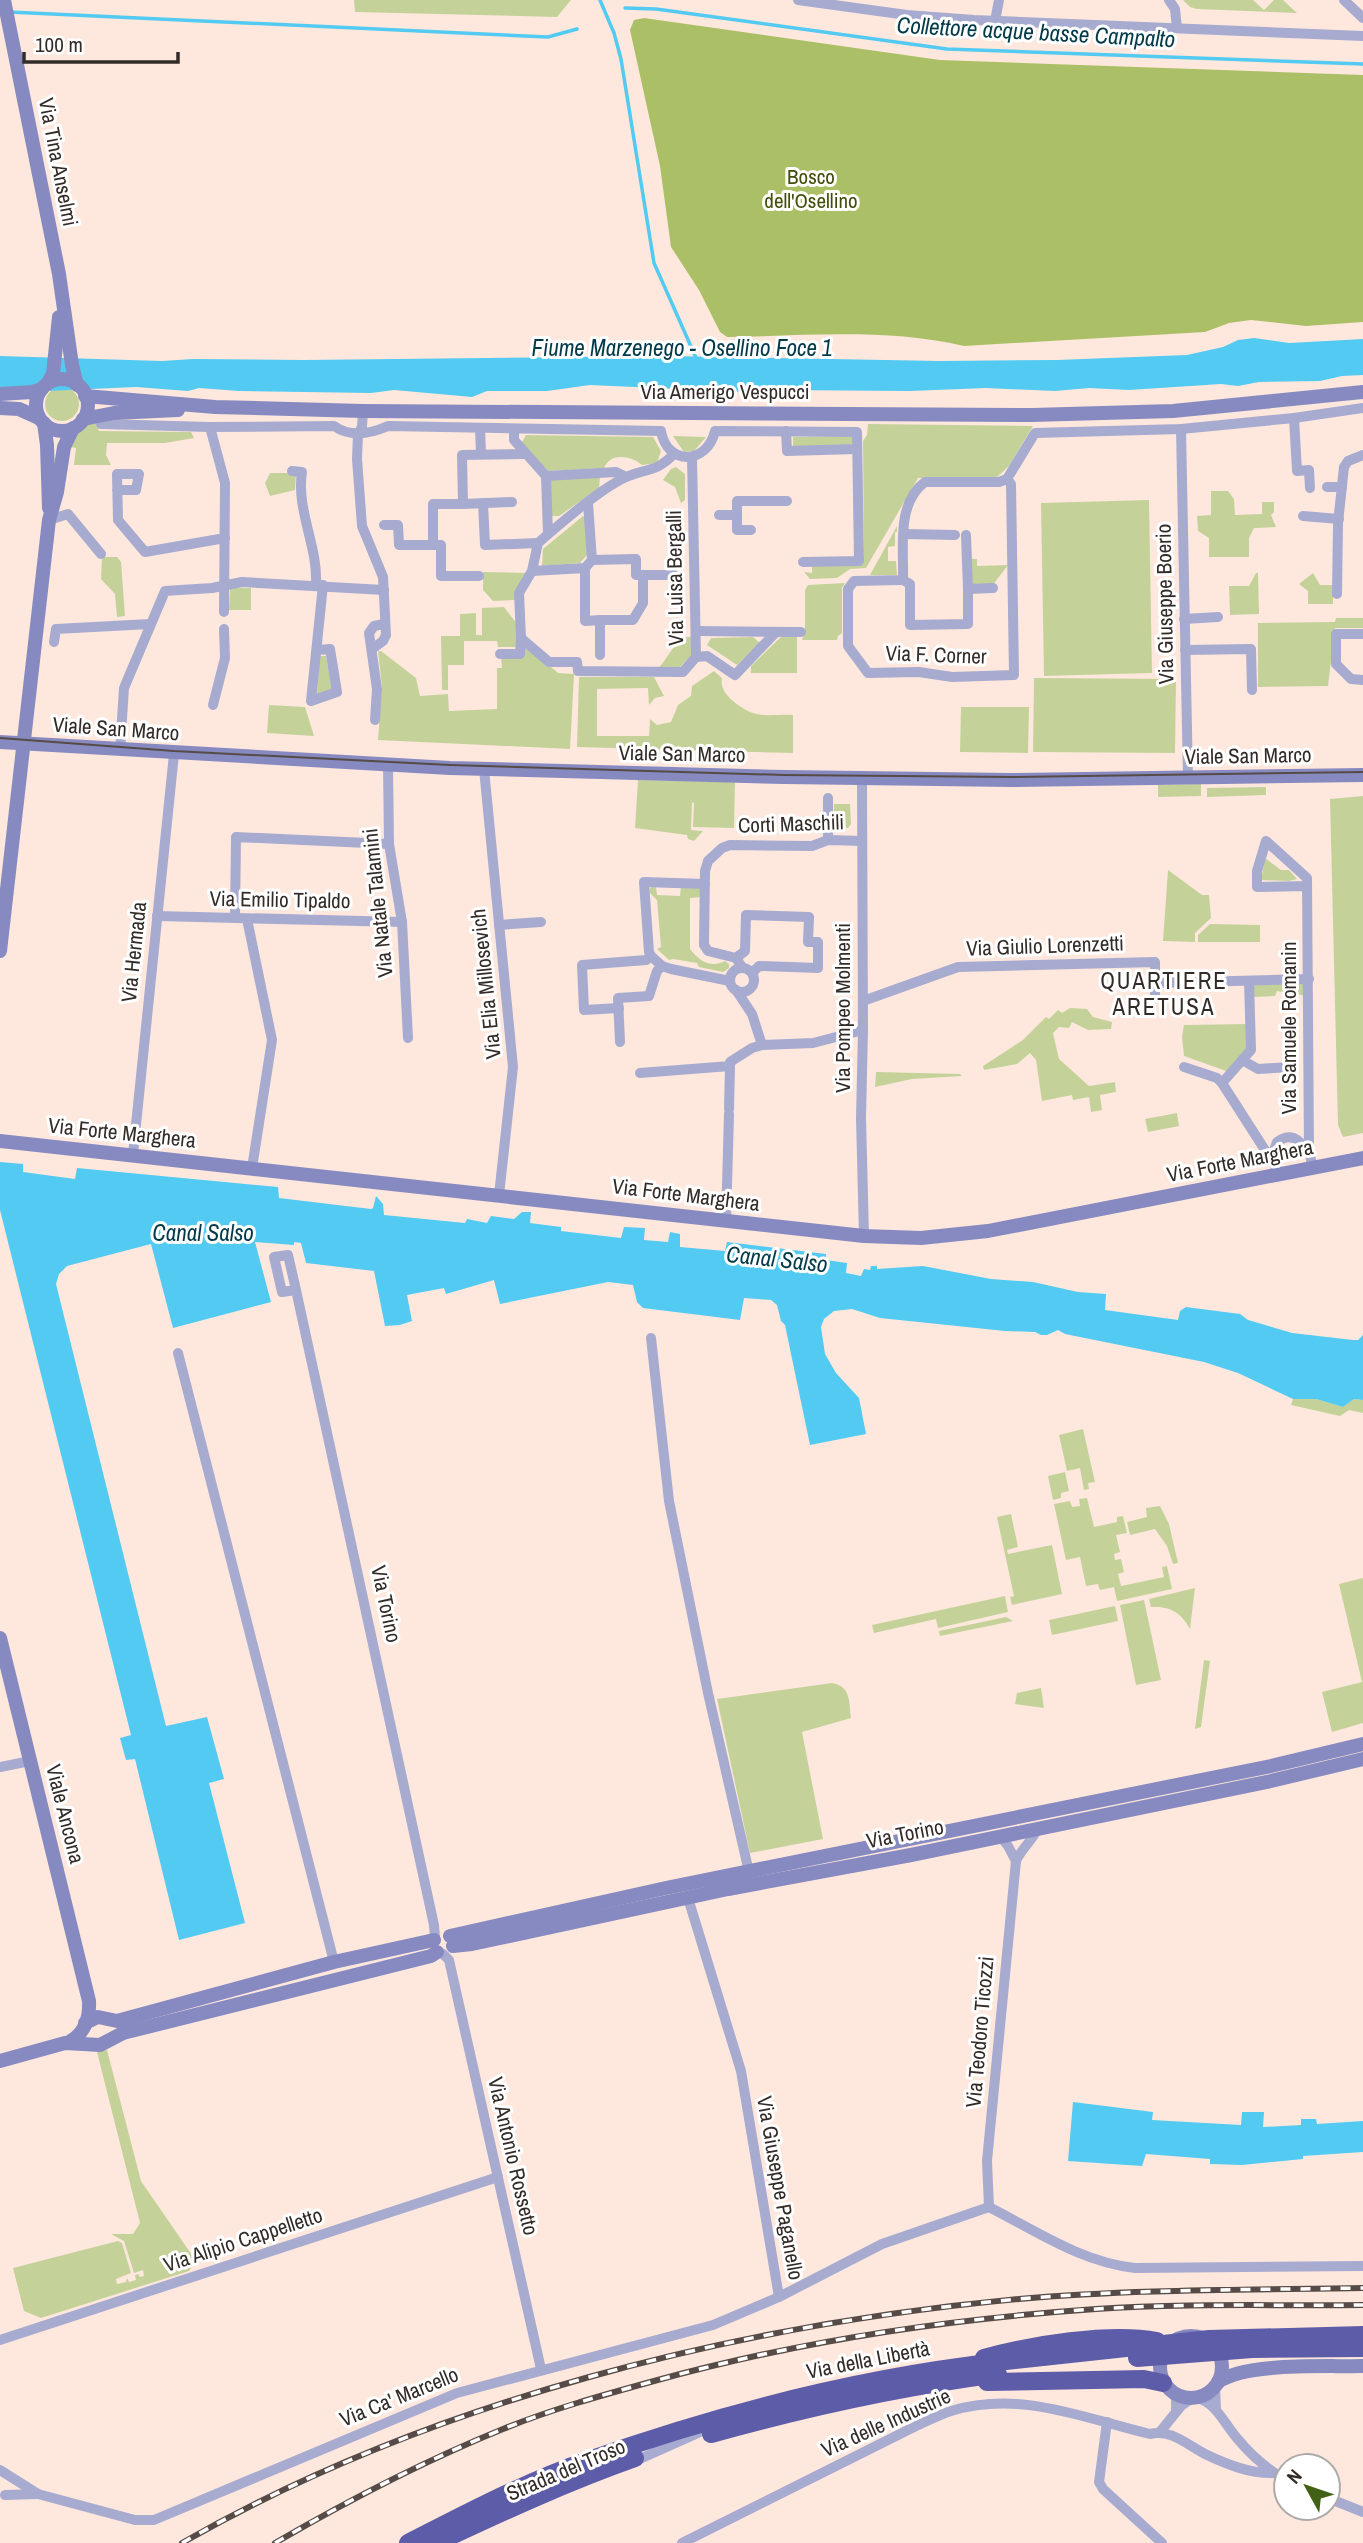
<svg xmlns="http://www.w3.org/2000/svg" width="1363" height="2543" viewBox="0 0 1363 2543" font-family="'Archivo Narrow',sans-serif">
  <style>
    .green { fill: #c4d29a }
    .forest { fill: #abc066 }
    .water { fill: #53caf1 }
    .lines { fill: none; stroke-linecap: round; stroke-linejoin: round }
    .stream { stroke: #53caf1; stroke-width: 3.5 }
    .street { stroke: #a8abd0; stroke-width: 10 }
    .secondary { stroke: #878ac0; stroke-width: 14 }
    .highway { stroke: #5d5ca8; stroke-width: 18 }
    .tram { stroke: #564b46; stroke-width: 2 }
    .rail-casing { stroke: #564b46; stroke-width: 6 }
    .rail { stroke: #fff; stroke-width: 3.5; stroke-dasharray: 10; stroke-linecap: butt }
    .highway-bridge { stroke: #5d5ca8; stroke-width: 18 }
    .labels { text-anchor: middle; stroke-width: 6; stroke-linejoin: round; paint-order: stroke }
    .street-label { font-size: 21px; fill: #332b27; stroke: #fff }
    .park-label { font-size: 21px; fill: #424e09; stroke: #fff }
    .water-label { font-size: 23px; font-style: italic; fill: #023a4a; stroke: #fff }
    .neighbourhood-label { font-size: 23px; letter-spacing: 2px; fill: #332b27; stroke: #fff }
  </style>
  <rect width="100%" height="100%" fill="#fee8dd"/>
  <!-- green -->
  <g class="green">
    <path d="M354,0H571L557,17L355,12Z"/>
    <path d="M1183,0H1253L1264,10L1274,0H1283L1297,13L1197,9L1190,7Z"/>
    <circle cx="62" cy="404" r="17"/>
    <path d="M91,421L100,424L98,428L99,431L191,432L194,438L165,443H107L106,455L111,465H74L76,448L71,447L77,432Z"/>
    <path d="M868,424L1033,426L1009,466L997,477L918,478L866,568L850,569L837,578L810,579L804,572L812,573V565L862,560L864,556L863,441L867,435Z"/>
    <path d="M526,435L653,437L661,451L657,463L642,465C631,456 611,452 604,468L548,471L521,444Z"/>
    <path d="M673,436L706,437L694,451L684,452Z"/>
    <path d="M853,436V443L848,446L793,447V437Z"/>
    <path d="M676,467L685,474V500L681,503L675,487L663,480L671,469Z"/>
    <path d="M270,473H296L295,490L270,496L265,483Z"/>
    <path d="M600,477L599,488L559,516H550L551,480Z"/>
    <path d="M1211,491H1228L1234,499L1235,515L1262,514V502H1274V512L1271,515L1276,527L1254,528L1249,538V557H1209V538L1198,531L1197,516L1211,515Z"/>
    <path d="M1149,500L1152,673L1044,676L1041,503Z"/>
    <path d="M583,516L586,519L587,555L580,563L542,566L543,549Z"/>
    <path d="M897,526V532H895V546L888,547V561H896L897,575H870Z"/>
    <path d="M102,557H117L121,562L125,616L117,617L115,594L101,579Z"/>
    <path d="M969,559H977V566L1008,565L992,586H969Z"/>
    <path d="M483,572L527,573L516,600L493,601L483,590Z"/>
    <path d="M1256,573H1258L1259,614L1230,615L1229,586H1249Z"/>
    <path d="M1313,573L1320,585H1333V604H1308V591L1299,584Z"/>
    <path d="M845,583L842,588V633L838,636L837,640H802L805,630V590L808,585Z"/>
    <path d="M230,588H251V610H229Z"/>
    <path d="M504,607L518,625V647H498L497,641H464V665H448V690H442L441,636H460V614L476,613V635H482V608Z"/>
    <path d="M1336,618H1363V628H1335L1328,686L1258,687V623L1335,622Z"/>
    <path d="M783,635H797V673H751V666Z"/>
    <path d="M681,637H691L692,655L680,667L659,668Z"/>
    <path d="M753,637L760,643L737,665L707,645L711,638Z"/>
    <path d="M523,643L558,673L574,674L570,749L378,740L382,686L378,651H381L416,678L420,696L448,694L449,711L497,709V668H502L501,657L523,655Z"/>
    <path d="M320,656H326L332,689L317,694Z"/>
    <path d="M714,671L722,678C718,693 740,708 753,713C764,717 782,714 793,715V753L577,747L579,677H654L664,696L655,698L649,705L648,688L597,689V736H649L650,719L657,725L671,722L678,705L691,696L692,686Z"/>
    <path d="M1034,678L1176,679L1175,753L1033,752Z"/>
    <path d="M269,705L305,707L314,736L267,733Z"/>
    <path d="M961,707H1029L1028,753L960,752Z"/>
    <path d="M638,780L735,782L734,828L693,827L694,803L692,802L691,830L703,831L694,841L688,839L687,835L635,828Z"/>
    <path d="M1201,784V796L1158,797V785Z"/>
    <path d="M1266,787V795L1207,797V788Z"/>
    <path d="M1363,796V1133L1343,1137L1338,1125L1330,799Z"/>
    <path d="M834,804H850L851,824L848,828L834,829Z"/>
    <path d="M1265,858L1281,870H1289L1297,879L1289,881L1261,880Z"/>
    <path d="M1168,870L1202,895H1209L1211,918L1195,933V942L1163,941Z"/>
    <path d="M654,886L656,887L657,895L680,896L681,887L702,888V897L690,898V949C700,962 711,968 725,961L729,964V968L723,972L699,967L697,963L673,959L669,960L657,949L661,947L657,900L649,892L650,888Z"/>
    <path d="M1210,924L1260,925V942H1198V935Z"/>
    <path d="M1252,983H1307V996L1277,991L1275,996L1253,997Z"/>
    <path d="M1070,1008L1087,1009L1093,1017L1112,1022L1111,1029L1088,1030L1072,1022L1069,1028L1059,1027L1053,1033L1059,1059L1089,1086L1115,1082L1116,1092L1100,1095L1102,1110L1091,1112L1089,1097L1073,1100L1072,1095L1042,1101L1036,1060L1030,1053L1017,1064L984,1070L983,1066L1023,1040L1046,1017L1049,1019L1058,1010L1062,1013Z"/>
    <path d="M1248,1024L1249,1048L1229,1072L1184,1056L1182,1037L1184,1025Z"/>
    <path d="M876,1072L960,1074L962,1076L912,1079L875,1087Z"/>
    <path d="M1177,1113L1179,1126L1148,1132L1145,1119Z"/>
    <path d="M1293,1399H1316L1343,1407L1354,1399L1363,1400V1413L1349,1410L1340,1416L1291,1405Z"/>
    <path d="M1083,1429L1095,1482L1088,1483L1089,1489L1084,1490L1080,1468L1067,1471L1059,1435Z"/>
    <path d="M1065,1472L1069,1491L1061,1493V1498L1053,1500L1048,1476Z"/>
    <path d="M1087,1498L1094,1527L1117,1522V1517L1123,1516L1127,1533L1116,1535L1120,1552L1114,1554L1115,1560L1121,1559L1124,1572L1118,1574L1121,1586L1164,1577L1162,1567L1167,1566L1172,1589L1117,1601L1114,1587L1100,1590L1098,1584L1086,1586L1080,1557L1066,1560L1054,1504L1070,1501L1072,1507L1080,1506L1079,1499Z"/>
    <path d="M1160,1506L1169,1524L1178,1563L1173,1564L1167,1546L1155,1529L1130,1535L1127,1522L1147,1517L1146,1508Z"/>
    <path d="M1011,1514L1018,1547L1007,1550L1008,1554L1052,1545L1062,1594L1012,1605L1010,1597L1014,1596L997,1517Z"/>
    <path d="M1363,1578V1723L1332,1732L1322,1692L1362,1682L1339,1584Z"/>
    <path d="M1195,1588L1190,1629C1181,1612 1170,1606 1151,1607L1149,1599Z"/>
    <path d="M1005,1596L1008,1612L938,1628L936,1619L874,1633L872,1625Z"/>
    <path d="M1144,1600L1161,1680L1136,1685L1120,1605Z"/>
    <path d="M1115,1606L1118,1621L1052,1635L1049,1620Z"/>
    <path d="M1006,1617L1013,1621L940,1636L939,1631Z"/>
    <path d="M1204,1660L1210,1661L1201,1727L1195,1729Z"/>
    <path d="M832,1683C851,1686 849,1702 851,1718L802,1732L823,1839L750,1853L717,1699Z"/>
    <path d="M1041,1688L1044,1708L1015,1704L1017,1693Z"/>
    <path d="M107,2050L141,2181L196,2261L189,2271L41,2318L24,2311L13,2268L118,2241L122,2243L131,2273L116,2279L117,2284L126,2282L127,2278L129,2282L136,2280L135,2275L138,2274L140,2277L144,2276L143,2270L134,2273L124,2241L111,2234H133L140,2223L97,2052Z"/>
  </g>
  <!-- forest -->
  <path class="forest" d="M644,18L940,60L1363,75V322L1306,326L1251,320L1229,323L1205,332L964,346C887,328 805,336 727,337L720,332L699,290L671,247L660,166L630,30L634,20Z"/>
  <!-- water -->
  <g class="water">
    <path d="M1254,338L1289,343L1363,339V375L1342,376L1320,381L1259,382L1238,386L1221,384L1129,390L1089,388L1055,391L986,388L910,391L778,390L770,393L590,385L547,391H487L472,397L394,390L371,393L239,391L199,388L188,391L136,387L47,391L0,388V356L162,361L193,359L303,360L669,356L940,361L1057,360L1187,355L1223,347L1238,340Z"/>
    <path d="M0,1162L23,1164V1172L75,1179L77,1168L278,1187L279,1198L371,1209L373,1208L376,1196L383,1204L384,1215L465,1223L467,1219L487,1223L491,1216L514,1219L522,1212H531L530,1223L561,1227V1231L621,1238L624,1227L645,1228L644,1240L668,1242L670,1232L680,1234V1247L725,1251L727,1242L826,1254V1260L847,1263L846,1273L861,1276L864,1269L870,1270L871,1266H877V1269L923,1266L991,1279L1033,1282L1078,1292L1106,1294L1105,1310L1178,1320L1180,1311L1186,1307L1240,1314L1248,1320L1292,1333L1353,1340H1358L1363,1335V1400L1354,1399L1343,1407L1316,1399H1293L1238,1373L1204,1362L1065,1334L1058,1330L1047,1335H1041L1035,1332L1005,1331L880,1318L852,1309L834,1311L824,1319L821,1327L825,1354L836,1373L859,1398L866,1434L810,1445L785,1325L781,1321L777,1305L771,1300L744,1298L740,1320L643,1308L637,1302L633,1285L608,1282L500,1304L494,1280L446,1294L444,1288L407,1295L412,1321L400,1325L385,1326L374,1271L306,1263L301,1243L294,1242V1245L255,1242L271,1302L173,1328L151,1244L67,1266L59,1274L56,1284L166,1726L207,1717L224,1779L209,1783L245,1923L179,1940L135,1759L126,1760L120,1738L131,1735L0,1210Z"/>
    <path d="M1073,2102L1153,2112L1152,2120L1241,2125L1242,2112H1264L1263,2127L1301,2125V2119H1316L1317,2124L1363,2121V2152L1303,2156V2159L1242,2165L1210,2164V2159L1146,2154L1142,2166L1068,2161Z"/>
  </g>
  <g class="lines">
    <!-- stream -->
    <g class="stream">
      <path d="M600,0L614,33L621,59L654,263L697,360"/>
      <path d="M625,8L656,9L947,49L1363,64"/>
      <path d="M9,12L548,37L577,29"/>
    </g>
    <!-- street -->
    <g class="street">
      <path d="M798,0L907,15L974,20L1363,36"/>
      <path d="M1169,0L1175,9L1177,28"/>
      <path d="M1344,0L1363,18"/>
      <path d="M995,21L999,0"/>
      <path d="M363,411L362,427L358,434L357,459L362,526L383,577L386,635L383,641L372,649"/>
      <path d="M1294,418L1297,471L1309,470L1310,488"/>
      <path d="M101,424L210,427L334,426C351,438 370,434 388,426L661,431C667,466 707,465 715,431L857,432L859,561L803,562"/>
      <path d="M210,427L225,483L224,612"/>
      <path d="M480,428L481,454"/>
      <path d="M514,429V440L546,476L616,472L626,477"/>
      <path d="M1181,429L1188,779"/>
      <path d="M786,431L787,451L857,449"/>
      <path d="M674,454C654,474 648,467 626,477C600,489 560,524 538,543L532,571L519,593L521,638L549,662H577L578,671L683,672L696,657L692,457"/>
      <path d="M292,471L302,472C296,510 318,546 316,584"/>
      <path d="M546,476L548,534"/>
      <path d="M1007,479L1011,484L1014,675L952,677L919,672L868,673L848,646V589L854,581L903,580C904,549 896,503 925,482H999L1007,479L1035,433L1181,429L1294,418L1363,408"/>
      <path d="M1327,487H1342"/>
      <path d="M117,490H136L139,474H117L118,520L145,552L225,538"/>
      <path d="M512,502L463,504L462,455L524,454"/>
      <path d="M483,503L485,545L538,543"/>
      <path d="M719,515H737"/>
      <path d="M1303,516L1339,519"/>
      <path d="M49,520L68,514L101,554"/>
      <path d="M384,525H398L399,545H433V504H463"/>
      <path d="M751,530H737V501H787"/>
      <path d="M904,534L955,535"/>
      <path d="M966,535L968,589L993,588"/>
      <path d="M433,545H441V576H479"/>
      <path d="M592,560L636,559V575H674"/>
      <path d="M585,568V621L600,620V655"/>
      <path d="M532,571L585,568L592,560L588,503"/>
      <path d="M903,580L910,584V625L968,624V589"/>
      <path d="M1337,594L1338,523L1344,467L1348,461L1363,455"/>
      <path d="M1184,619L1218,617"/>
      <path d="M600,620H633L643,603V575"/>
      <path d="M696,631L801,632"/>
      <path d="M1363,634H1336V664L1351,679L1363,680"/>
      <path d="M54,642L56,629L150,624"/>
      <path d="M317,650L330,649L337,692L311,701L323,585"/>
      <path d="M1185,650L1251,649L1252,690"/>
      <path d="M500,654H520L521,638"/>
      <path d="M696,657L707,656L735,675L776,632"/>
      <path d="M213,705L225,658L224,629"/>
      <path d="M375,720L377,689L369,633L374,626L384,624"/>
      <path d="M120,750L124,688L165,591L212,588L242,582L384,590"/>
      <path d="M388,765L389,844L402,922L408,1038"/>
      <path d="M484,769L513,1067L499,1195"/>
      <path d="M862,779L863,1030L861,1118L864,1236"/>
      <path d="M828,840V798"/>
      <path d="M705,884L644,882L649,952L651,956L662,966L671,969L730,981"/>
      <path d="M1307,886L1257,887V871L1266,841L1307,878L1309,1151L1313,1169"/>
      <path d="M157,916L402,922"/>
      <path d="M235,918L236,837L389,844"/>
      <path d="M247,919L272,1040L252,1168"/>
      <path d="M499,925L541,922"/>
      <path d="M736,958L745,951L746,915L809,917L808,942H818V968L759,966L752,973"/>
      <path d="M742,967L736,958L708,951L704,945L705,871L708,861L722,848L730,845L812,846L828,840L862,841"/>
      <circle cx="742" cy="980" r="12"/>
      <path d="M1157,983L1309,979"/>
      <path d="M736,990L752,1014L762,1045"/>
      <path d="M863,1001L958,967L1155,962V998"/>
      <path d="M619,1008L584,1010L582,965L646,960L651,956"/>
      <path d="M620,1042L618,998L649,996L657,971L662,966"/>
      <path d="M1242,1060L1258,1069L1290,1067"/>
      <path d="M1184,1067L1217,1078L1222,1083L1281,1175"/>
      <path d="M640,1073L730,1066V1062L752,1048L762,1045L813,1043L863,1030"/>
      <path d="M1222,1083L1251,1050L1249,981"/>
      <path d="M729,1109L730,1066"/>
      <path d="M133,1154L174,754"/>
      <path d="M1271,1159L1277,1142C1292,1131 1299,1141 1309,1151"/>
      <path d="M726,1221L729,1114"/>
      <path d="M296,1290L282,1292L274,1257L288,1255L296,1290L434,1925L435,1938"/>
      <path d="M651,1338L669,1501L708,1693L749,1872"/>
      <path d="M178,1353L334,1962"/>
      <path d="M0,1767L30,1761"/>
      <path d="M1000,1836L1008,1846L1016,1861"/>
      <path d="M688,1898L741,2071L779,2297"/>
      <path d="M443,1954L449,1960L541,2369"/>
      <path d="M989,2207L987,2161L1016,1861C1022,1848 1032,1841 1038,1828"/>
      <path d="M0,2340L498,2177"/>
      <path d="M1215,2387L1216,2410"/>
      <path d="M1173,2393L1176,2399V2411"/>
      <path d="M1197,2398C1216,2403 1224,2423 1236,2437C1250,2454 1266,2469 1286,2480"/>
      <path d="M1107,2422L1099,2482L1103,2489L1162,2543"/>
      <path d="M1160,2432L1181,2406L1192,2398"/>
      <path d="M633,2462L698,2433"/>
      <path d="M0,2470L38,2494L135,2520H154L457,2393L713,2325L779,2297L882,2244L989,2207C1036,2231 1081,2262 1135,2268L1363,2266"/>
      <path d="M5,2495L38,2494"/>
      <path d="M1328,2498L1363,2512"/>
      <path d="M682,2543L916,2426C927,2421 939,2415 951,2411C1020,2390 1083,2418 1150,2434C1172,2429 1187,2445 1205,2454C1226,2464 1250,2474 1274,2473"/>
    </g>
    <!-- secondary -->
    <g class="secondary">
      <path d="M4,0L59,274L72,365L77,385"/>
      <circle cx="62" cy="405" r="26"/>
      <path d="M48,383L53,374L59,317"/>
      <path d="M0,394L32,392L42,389"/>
      <path d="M85,396L215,407L363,411L1032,415L1173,411L1363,392"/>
      <path d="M0,408L19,409L39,418"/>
      <path d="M83,419L114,413L178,410"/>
      <path d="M44,423L47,445L49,508"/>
      <path d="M0,742L450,768L784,777L1011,780L1363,775"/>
      <path d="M0,951L49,520L57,492L64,447L73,428"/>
      <path d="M0,1141L864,1236L921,1238L988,1231L1363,1158"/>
      <path d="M0,1638L89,2001C90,2019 84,2035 67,2043"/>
      <path d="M450,1936L666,1888L1271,1766L1363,1744"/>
      <path d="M453,1946L472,1944L728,1889L911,1855L1271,1781L1363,1759"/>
      <path d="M85,2023L98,2017L117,2021L334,1962L434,1940"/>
      <path d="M0,2061L65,2043L100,2045L123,2033L431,1956L437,1952"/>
      <circle cx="1191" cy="2367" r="31"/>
      <path d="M1218,2382C1247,2362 1326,2367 1363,2366"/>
    </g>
    <!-- highway -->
    <g class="highway">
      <path d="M984,2358C1031,2345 1109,2332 1157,2341"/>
      <path d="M987,2382L1144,2379L1163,2383"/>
      <path d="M711,2434C808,2407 898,2387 998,2374"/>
      <path d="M408,2543C465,2514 525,2482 586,2461C719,2414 856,2378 997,2362"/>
      <path d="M436,2543C502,2512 567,2482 635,2458"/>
    </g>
    <!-- tram -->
    <path class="tram" d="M0,738L174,751L450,765L784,775L1012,777L1363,772"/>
    <!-- rail casing -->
    <g class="rail-casing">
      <g id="rail">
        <path d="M182,2543C430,2401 736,2325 1019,2299C1133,2289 1248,2290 1363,2288"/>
        <path d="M275,2543C349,2500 424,2461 503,2429C552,2409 603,2395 654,2381C799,2341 947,2319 1096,2309C1185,2303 1274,2306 1363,2305"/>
      </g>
    </g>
    <!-- rail -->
    <use href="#rail" class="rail"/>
    <!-- highway-bridge -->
    <g class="highway-bridge">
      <path d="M1137,2358L1252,2349L1363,2348"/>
      <path d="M997,2362L1209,2339L1363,2335"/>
    </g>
  </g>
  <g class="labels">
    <!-- street labels -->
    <g class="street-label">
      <text transform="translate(58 162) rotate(79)" y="7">Via Tina Anselmi</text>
      <text x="725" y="399">Via Amerigo Vespucci</text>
      <text transform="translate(675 578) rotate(-91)" y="7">Via Luisa Bergalli</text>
      <text transform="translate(1165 604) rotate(-91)" y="7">Via Giuseppe Boerio</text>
      <text transform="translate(936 655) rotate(2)" y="7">Via F. Corner</text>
      <text transform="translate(116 729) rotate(4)" y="7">Viale San Marco</text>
      <text transform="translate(682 754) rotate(1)" y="7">Viale San Marco</text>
      <text transform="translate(1248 756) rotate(-1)" y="7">Viale San Marco</text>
      <text transform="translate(791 824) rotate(-2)" y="7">Corti Maschili</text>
      <text transform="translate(280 900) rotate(1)" y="7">Via Emilio Tipaldo</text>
      <text transform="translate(378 903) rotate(-96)" y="7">Via Natale Talamini</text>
      <text transform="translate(1045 946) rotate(-2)" y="7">Via Giulio Lorenzetti</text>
      <text transform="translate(134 952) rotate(-84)" y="7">Via Hermada</text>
      <text transform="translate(486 984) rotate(-96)" y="7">Via Elia Millosevich</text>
      <text transform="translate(843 1008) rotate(-90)" y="7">Via Pompeo Molmenti</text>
      <text transform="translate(1289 1028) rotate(-90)" y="7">Via Samuele Romanin</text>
      <text transform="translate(122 1133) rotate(6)" y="7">Via Forte Marghera</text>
      <text transform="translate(1240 1161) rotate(-11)" y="7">Via Forte Marghera</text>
      <text transform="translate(686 1195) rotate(7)" y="7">Via Forte Marghera</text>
      <text transform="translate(386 1604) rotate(78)" y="7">Via Torino</text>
      <text transform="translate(65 1814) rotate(76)" y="7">Viale Ancona</text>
      <text transform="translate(905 1834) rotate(-11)" y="7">Via Torino</text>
      <text transform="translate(980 2032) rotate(-85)" y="7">Via Teodoro Ticozzi</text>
      <text transform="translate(513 2156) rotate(77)" y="7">Via Antonio Rossetto</text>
      <text transform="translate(780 2188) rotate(80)" y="7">Via Giuseppe Paganello</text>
      <text transform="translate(243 2240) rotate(-18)" y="7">Via Alipio Cappelletto</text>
      <text transform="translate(868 2360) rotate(-11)" y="7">Via della Libertà</text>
      <text transform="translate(399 2397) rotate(-22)" y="7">Via Ca' Marcello</text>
      <text transform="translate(886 2423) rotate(-24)" y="7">Via delle Industrie</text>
      <text transform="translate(566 2470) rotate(-23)" y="7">Strada del Troso</text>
    </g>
    <!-- park labels -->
    <g class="park-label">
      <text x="811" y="184">Bosco<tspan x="811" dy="24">dell'Osellino</tspan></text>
    </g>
    <!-- water labels -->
    <g class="water-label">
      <text transform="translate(1036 32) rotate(3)" y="8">Collettore acque basse Campalto</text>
      <text x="682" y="356">Fiume Marzenego - Osellino Foce 1</text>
      <text x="203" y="1241">Canal Salso</text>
      <text transform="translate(777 1259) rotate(6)" y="8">Canal Salso</text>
    </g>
    <!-- neighbourhood labels -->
    <g class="neighbourhood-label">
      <text x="1164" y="989">QUARTIERE<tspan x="1164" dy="26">ARETUSA</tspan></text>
    </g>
  </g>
  <!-- north arrow -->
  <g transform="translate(1307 2487) rotate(310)"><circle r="33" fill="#ffffff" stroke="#adaaa9" stroke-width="2"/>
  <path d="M0-5L12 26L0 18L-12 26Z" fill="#406116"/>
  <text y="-10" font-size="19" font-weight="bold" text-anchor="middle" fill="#332b27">N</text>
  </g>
  <!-- scale -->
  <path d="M24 52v10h154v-10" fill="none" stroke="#332b27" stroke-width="3.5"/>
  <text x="35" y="52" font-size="21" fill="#332b27" stroke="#ffffff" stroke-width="5" paint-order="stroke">100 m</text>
</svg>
